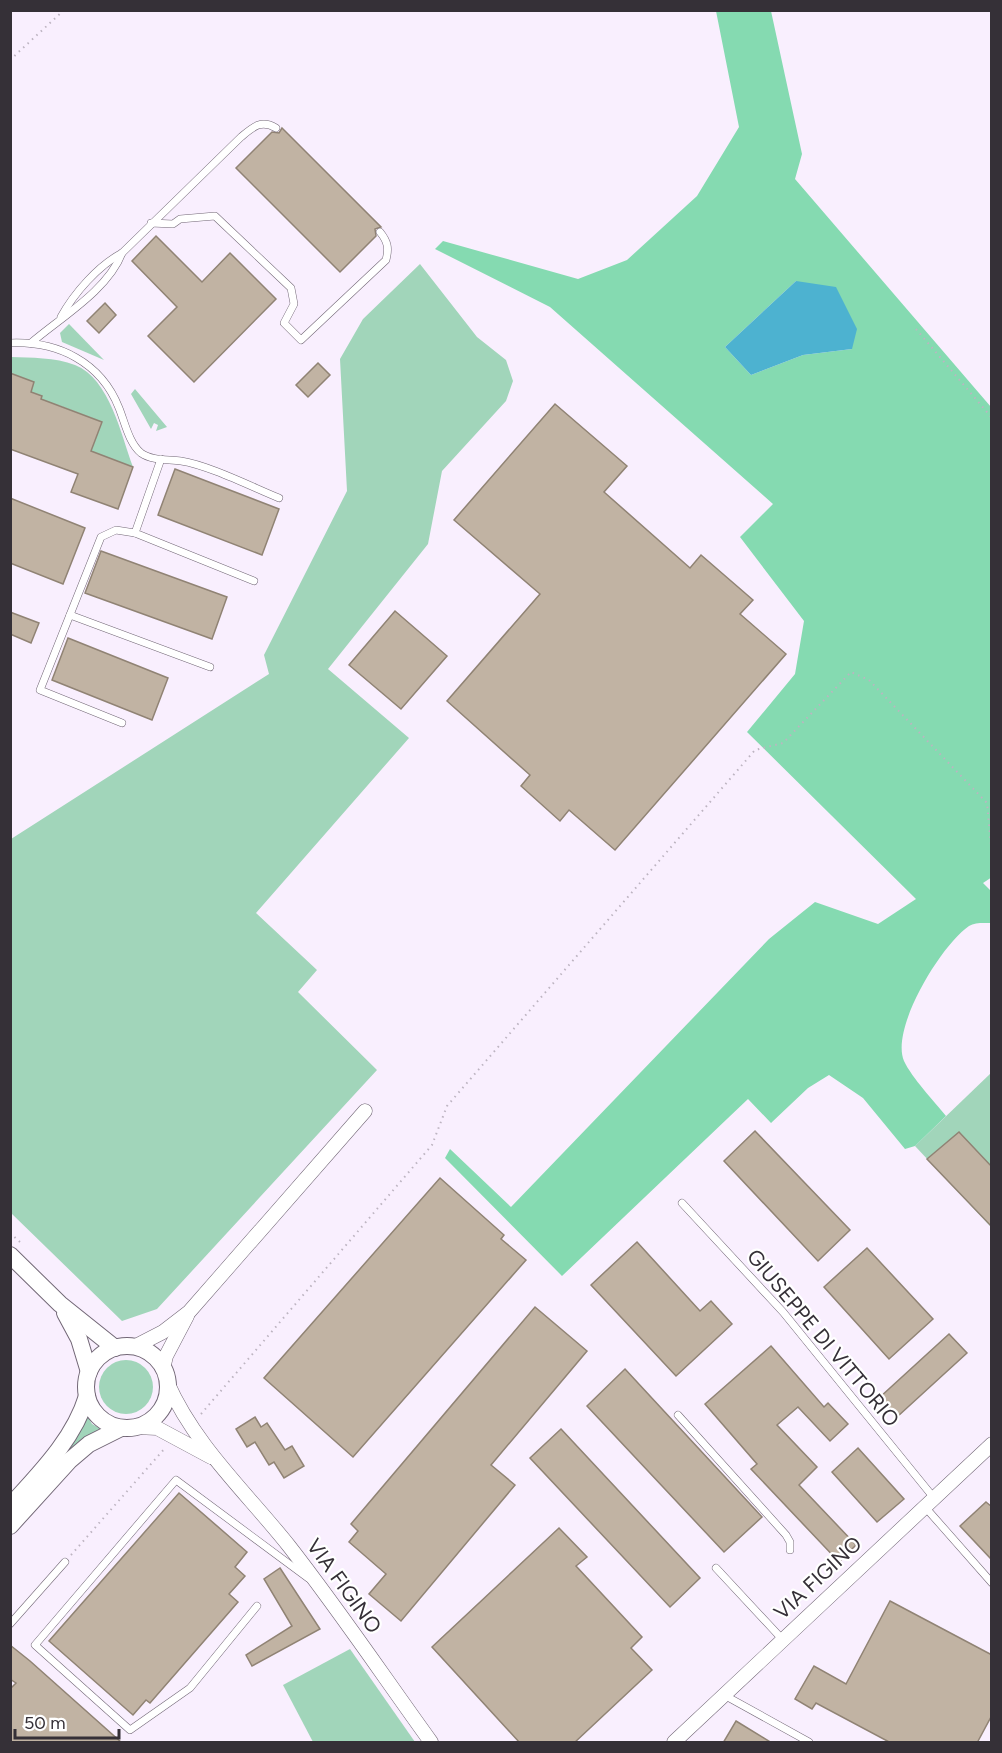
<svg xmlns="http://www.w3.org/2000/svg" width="1002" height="1753" viewBox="0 0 1002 1753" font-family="Figtree,sans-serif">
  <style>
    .green { fill: #a1d5ba }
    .forest { fill: #85dab1; fill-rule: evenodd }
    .water { fill: #4db2d0 }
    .building { fill: #c1b3a3; stroke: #908374; stroke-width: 1.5 }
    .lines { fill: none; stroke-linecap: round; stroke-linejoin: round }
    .service-casing { stroke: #726776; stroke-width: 8 }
    .minor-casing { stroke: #726776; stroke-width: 15 }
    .tertiary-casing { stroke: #726776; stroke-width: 18 }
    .path { stroke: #bdb4c1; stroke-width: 2; stroke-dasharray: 1.5 4.5; stroke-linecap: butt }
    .service { stroke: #fff; stroke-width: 7 }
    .minor { stroke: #fff; stroke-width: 14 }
    .tertiary { stroke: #fff; stroke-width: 16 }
    .labels { text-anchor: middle; stroke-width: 4.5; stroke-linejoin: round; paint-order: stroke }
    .street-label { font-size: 21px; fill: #353037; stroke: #fff }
  </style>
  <rect width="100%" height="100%" fill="#f9effe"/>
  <!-- green -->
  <g class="green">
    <path d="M420,264L477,337L506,360L513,381L506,401L442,471L428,544L328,669L409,738L256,913L317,970L298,992L377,1070L157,1309L122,1321L11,1213V839L269,674L264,655L347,491L340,359L363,319Z"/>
    <path d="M69,324L104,360L62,342L60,333Z"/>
    <path d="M11,357C31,358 55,357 75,365C110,379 121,435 133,467L91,451L102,422L58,405L34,419L42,397L31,392L34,382L13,374L11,378Z"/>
    <path d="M135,389L167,427L156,431L158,425L154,423L151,429L131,394Z"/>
    <path d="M991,1073V1227L915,1146Z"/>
    <circle cx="126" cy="1387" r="27"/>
    <path d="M88,1417L92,1424L101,1429L65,1457Z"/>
    <path d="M350,1649L415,1742H313L283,1685Z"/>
  </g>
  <!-- forest -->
  <path class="forest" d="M716,11H771L802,154L795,179L991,407L992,877L983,883L991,891V923C985,923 975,922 969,926C942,944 890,1028 904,1061C912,1078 934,1101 946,1116L915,1146L905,1149L863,1098L829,1075L808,1088L771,1123L748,1099L562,1276L445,1158L450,1149L511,1207L769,939L815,902L878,924L916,899L747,732L795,674L804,621L740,537L773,504L550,307L435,249L443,241L578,279L627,260L697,196L739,127ZM796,281L852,349L803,355L751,375L725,347Z"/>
  <!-- water -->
  <path class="water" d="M796,281L836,287L857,329L852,349L803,355L751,375L725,347Z"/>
  <!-- building -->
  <g class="building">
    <path d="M282,128L381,227L375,229L376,236L340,272L236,168L272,132L279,133Z"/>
    <path d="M156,236L202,282L230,253L276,299L194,382L148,336L177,307L132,261Z"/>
    <path d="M105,303L116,315L99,333L87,321Z"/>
    <path d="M318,363L330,375L308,397L296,385Z"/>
    <path d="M10,373L34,382L31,392L42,396L41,399L102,422L91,451L133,467L118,509L71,492L78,474L10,449Z"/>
    <path d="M555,404L627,466L604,492L690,568L701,555L753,600L740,614L786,654L615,850L569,810L560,821L521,786L530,775L447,701L540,594L454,520Z"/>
    <path d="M175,469L279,509L262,555L158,515Z"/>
    <path d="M10,498L85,528L63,584L10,563Z"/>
    <path d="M101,551L227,597L212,639L85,593Z"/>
    <path d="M395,611L447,656L401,709L349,665Z"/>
    <path d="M10,612L39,623L31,643L10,634Z"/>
    <path d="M68,638L168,678L152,720L52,680Z"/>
    <path d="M755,1131L850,1230L818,1261L724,1161Z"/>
    <path d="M959,1132L992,1167V1227L927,1159Z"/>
    <path d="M440,1178L504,1235L501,1239L526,1260L353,1457L264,1378Z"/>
    <path d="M637,1242L700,1311L711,1301L732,1324L676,1376L591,1285Z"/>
    <path d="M867,1248L933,1319L889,1359L824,1287Z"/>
    <path d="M535,1307L587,1351L491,1465L515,1485L401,1621L369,1594L386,1574L349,1542L358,1531L351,1524Z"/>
    <path d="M949,1334L967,1353L897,1417L879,1398Z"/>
    <path d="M771,1346L824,1407L828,1403L848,1424L830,1441L798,1407L777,1425L817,1467L799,1485L856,1545L839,1562L751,1469L757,1464L705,1404Z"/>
    <path d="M625,1369L762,1517L724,1552L587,1406Z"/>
    <path d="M255,1417L261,1427L267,1423L285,1450L292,1446L304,1466L284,1478L274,1462L269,1465L255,1442L247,1447L236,1429Z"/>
    <path d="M561,1429L700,1578L670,1607L530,1458Z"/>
    <path d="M858,1448L904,1499L877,1522L832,1472Z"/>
    <path d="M179,1493L247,1552L235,1567L245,1576L229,1594L238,1602L150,1703L146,1700L133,1715L49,1641Z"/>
    <path d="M986,1502L992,1507V1560L960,1526Z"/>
    <path d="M559,1528L587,1557L576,1566L642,1637L631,1648L652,1670L574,1743H520L432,1647Z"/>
    <path d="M280,1568L320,1629L252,1666L246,1655L292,1626L264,1579Z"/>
    <path d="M890,1601L992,1655V1715L977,1743H891L816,1703L812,1709L795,1699L814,1666L846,1684Z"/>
    <path d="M10,1645L30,1661L122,1743H10V1689L16,1683L10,1679Z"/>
    <path d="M736,1721L772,1743H723Z"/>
  </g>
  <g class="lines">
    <!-- service casing -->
    <g class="service-casing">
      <g id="service">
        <path d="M151,223L173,224L180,219L215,216L291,288L294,304L284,323L301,340L386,260C389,248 388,242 380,232"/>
        <path d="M61,317C74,293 98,266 122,253L241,137C253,127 261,119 276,128"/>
        <path d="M10,343C58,341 101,362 119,408C125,423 129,443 141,453C152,461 169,459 181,461C208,465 252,487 279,498"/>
        <path d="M31,343C60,318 108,290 122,253"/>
        <path d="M161,459L135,533L254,581"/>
        <path d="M70,615L210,667"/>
        <path d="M122,723L40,690L101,537L116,530L135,533"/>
        <path d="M682,1203L783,1312L934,1498"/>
        <path d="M678,1415L786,1535L790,1542V1550"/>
        <path d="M925,1507L992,1583"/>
        <path d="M716,1568L783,1640"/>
        <path d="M257,1606L190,1688L130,1730L35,1645L176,1480L308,1578"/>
        <path d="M10,1624L65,1562"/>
        <path d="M724,1695L809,1742"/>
      </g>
    </g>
    <!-- minor casing -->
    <g class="minor-casing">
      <g id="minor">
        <path d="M134,1347L163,1332L189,1312L365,1111"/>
        <path d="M163,1369L166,1356L187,1316"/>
        <path d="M167,1382C195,1446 247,1493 289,1546C339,1610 384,1677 431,1742"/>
        <path d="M136,1427L157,1428L211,1457"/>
        <path d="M674,1742L992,1444"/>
      </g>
    </g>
    <!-- tertiary casing -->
    <g class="tertiary-casing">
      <g id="tertiary">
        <path d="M10,1255L60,1304L115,1348"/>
        <path d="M65,1313L79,1339L89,1372"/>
        <circle cx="127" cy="1387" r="41"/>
        <path d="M10,1506C40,1473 74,1439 87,1396"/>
        <path d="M10,1526L69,1461L89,1444L121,1428"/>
      </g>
    </g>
    <!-- path -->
    <g class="path">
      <path d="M10,60L64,10"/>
      <path d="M916,329L992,418"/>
      <path d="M10,1233L21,1243"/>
      <path d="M201,1414L432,1145L447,1106L755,750L783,743L851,672L869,680L987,803L992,856"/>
      <path d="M71,1555L166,1447"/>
    </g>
    <!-- service -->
    <use href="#service" class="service"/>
    <!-- minor -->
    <use href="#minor" class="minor"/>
    <!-- tertiary -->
    <use href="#tertiary" class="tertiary"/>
  </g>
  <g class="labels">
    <!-- street labels -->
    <g class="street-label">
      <text transform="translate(823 1338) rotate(50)" y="7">GIUSEPPE DI VITTORIO</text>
      <text transform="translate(818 1578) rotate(-43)" y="7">VIA FIGINO</text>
      <text transform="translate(344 1586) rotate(54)" y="7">VIA FIGINO</text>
    </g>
  </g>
  <!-- border -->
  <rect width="1002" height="1753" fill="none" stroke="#353037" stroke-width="24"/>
  <!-- scale -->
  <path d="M15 1729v9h104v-9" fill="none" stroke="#353037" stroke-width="3"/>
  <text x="24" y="1729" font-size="18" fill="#353037" stroke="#ffffff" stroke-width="4.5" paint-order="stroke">50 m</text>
</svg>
